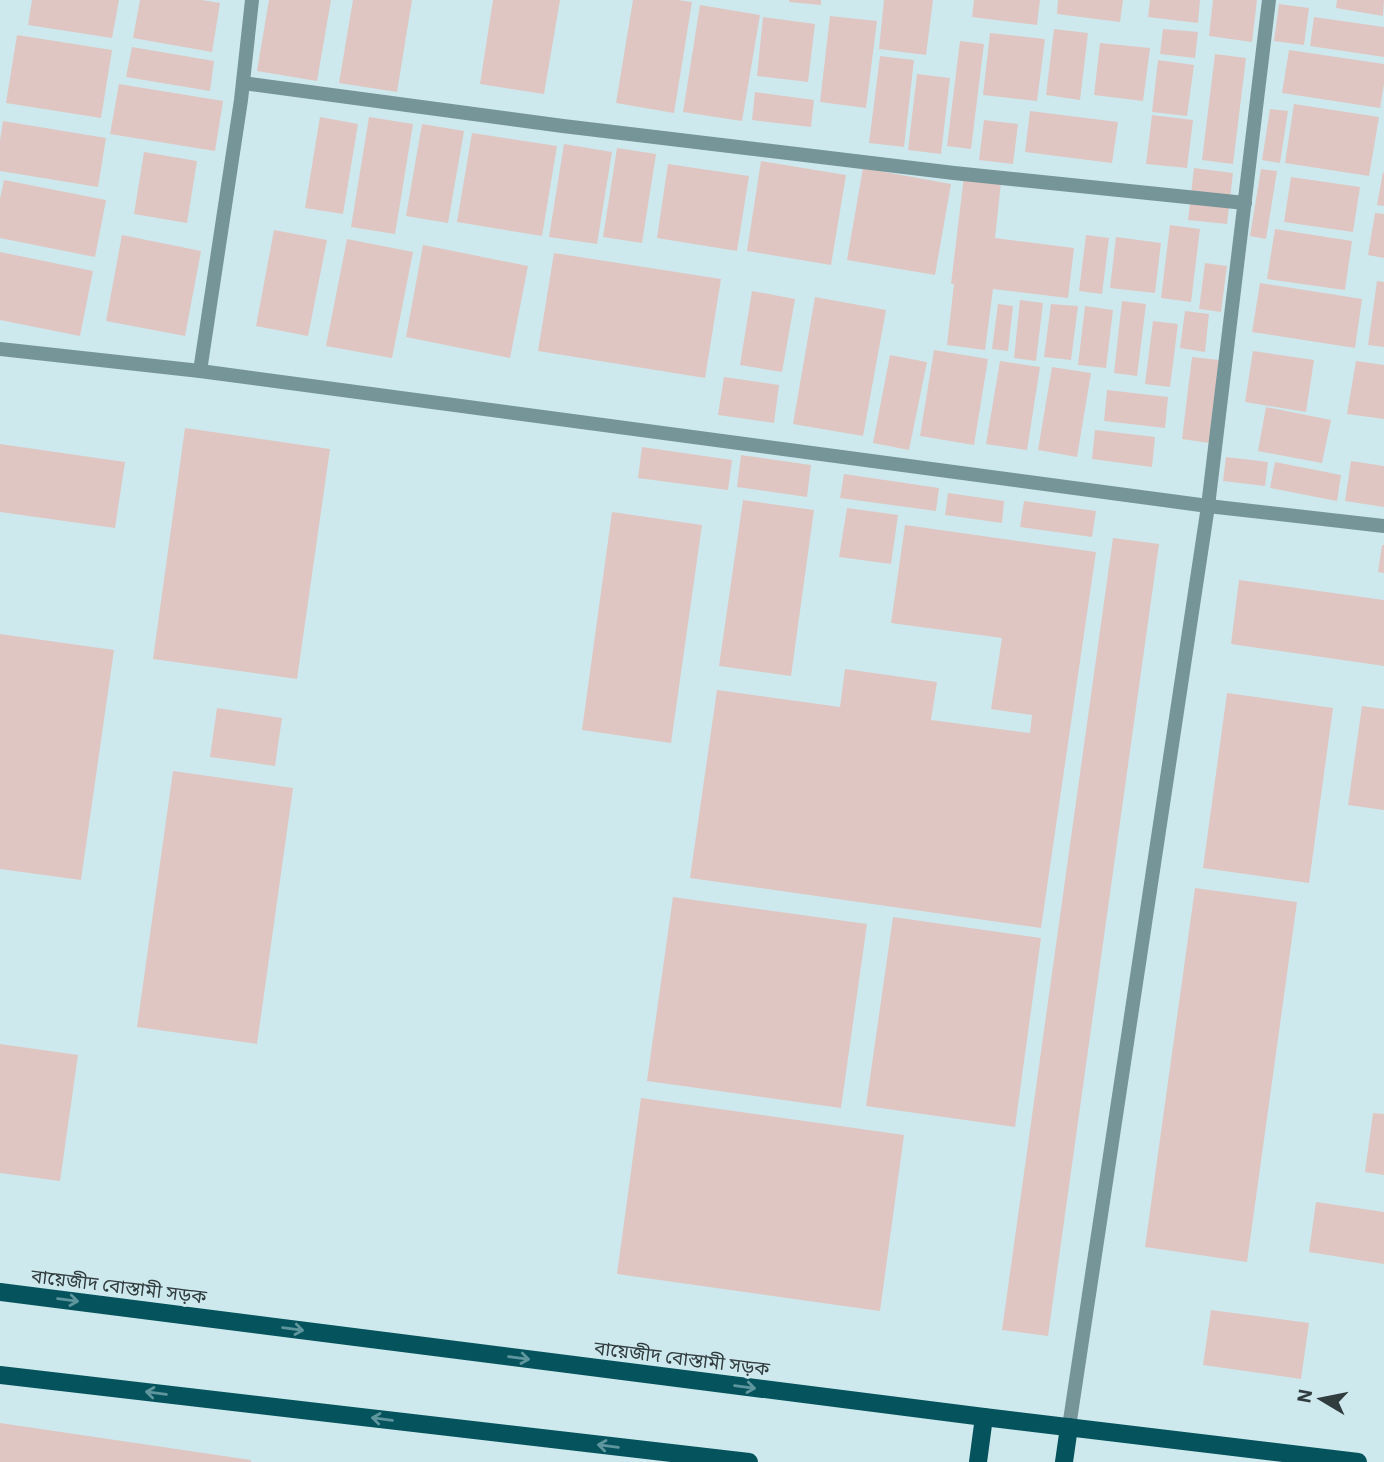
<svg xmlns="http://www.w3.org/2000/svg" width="1384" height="1462" viewBox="0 0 1384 1462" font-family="'IBM Plex Sans','Noto Sans Bengali',sans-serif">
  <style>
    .building { fill: #e0c6c2 }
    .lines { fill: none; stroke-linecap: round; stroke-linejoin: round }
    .street { stroke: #759599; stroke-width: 14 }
    .primary { stroke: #05535c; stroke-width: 18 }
    .oneway { stroke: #5f969e }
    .labels { text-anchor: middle; stroke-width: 6; stroke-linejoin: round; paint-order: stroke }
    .street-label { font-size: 19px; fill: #313c3e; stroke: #cde9ee }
  </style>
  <rect width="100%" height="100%" fill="#cde9ee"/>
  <!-- building -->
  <g class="building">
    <path d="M32,0H119L112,38L28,25Z"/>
    <path d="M140,0H202L220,3L212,52L133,38Z"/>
    <path d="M269,0H331L317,81L257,71Z"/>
    <path d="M353,0H412L397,92L339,83Z"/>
    <path d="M493,0H560L544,94L480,84Z"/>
    <path d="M633,0H678L692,2L674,113L616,103Z"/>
    <path d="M789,0H821V5L789,2Z"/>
    <path d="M884,0H933L926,55L879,49Z"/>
    <path d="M974,0H1040L1037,25L972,17Z"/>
    <path d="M1058,0H1123L1120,22L1057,14Z"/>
    <path d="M1150,0H1200L1198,23L1148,17Z"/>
    <path d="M1213,0H1257L1252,42L1209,36Z"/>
    <path d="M1337,0H1384L1383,16L1336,8Z"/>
    <path d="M1279,4L1309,8L1304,45L1274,41Z"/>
    <path d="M700,5L760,15L742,121L683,112Z"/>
    <path d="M830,16L877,21L866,108L820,102Z"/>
    <path d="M763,17L815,24L808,82L757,76Z"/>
    <path d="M1314,17L1384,27V57L1310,46Z"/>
    <path d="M1054,29L1088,33L1080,100L1046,95Z"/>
    <path d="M1163,29L1198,32L1195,58L1160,54Z"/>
    <path d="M990,33L1045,39L1037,101L983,95Z"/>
    <path d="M17,35L112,50L101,118L6,103Z"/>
    <path d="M960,41L984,44L971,149L947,146Z"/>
    <path d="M1100,43L1150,48L1143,101L1094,95Z"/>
    <path d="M132,47L214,61L210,91L126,77Z"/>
    <path d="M1289,50L1384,64V84L1380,108L1282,93Z"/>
    <path d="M1215,54L1246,58L1233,164L1202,160Z"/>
    <path d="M880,56L914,60L904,147L869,143Z"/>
    <path d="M1158,60L1194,65L1187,116L1152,112Z"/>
    <path d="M917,74L950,78L941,154L908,150Z"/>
    <path d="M119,84L223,101L215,151L110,134Z"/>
    <path d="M755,92L814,100L811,127L752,120Z"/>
    <path d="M1294,104L1379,117L1369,176L1285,163Z"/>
    <path d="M1270,109L1288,111L1280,163L1262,160Z"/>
    <path d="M1030,111L1118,122L1112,163L1025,152Z"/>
    <path d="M1152,115L1193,120L1187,168L1146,164Z"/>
    <path d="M320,117L358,124L343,214L305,208Z"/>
    <path d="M369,117L413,124L395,234L351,227Z"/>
    <path d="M984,120L1018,124L1013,164L979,160Z"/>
    <path d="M3,121L106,138L98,187L0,171V141Z"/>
    <path d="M422,124L464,131L448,223L406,216Z"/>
    <path d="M472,133L557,146L542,236L457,222Z"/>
    <path d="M564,144L612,152L597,244L549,237Z"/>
    <path d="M617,148L656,154L642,243L603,237Z"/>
    <path d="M144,152L197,161L187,223L134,214Z"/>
    <path d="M761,161L846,175L831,265L747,251Z"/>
    <path d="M668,164L749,176L737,251L657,238Z"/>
    <path d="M863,168L951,184L935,275L847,260Z"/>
    <path d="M1194,168L1233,173L1227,224L1188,220Z"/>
    <path d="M1261,169L1277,171L1266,239L1250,236Z"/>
    <path d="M1383,172L1384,173V206L1377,205Z"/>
    <path d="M964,176L1001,182L995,238L1074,248L1068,298L993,289L985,350L947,345L954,284H951Z"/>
    <path d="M1291,177L1360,187L1353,232L1284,222Z"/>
    <path d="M4,180L106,200L95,257L0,238V199Z"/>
    <path d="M1375,213L1384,214V258L1368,255Z"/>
    <path d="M1170,225L1200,229L1191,302L1161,298Z"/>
    <path d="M1275,229L1352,241L1345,290L1267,279Z"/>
    <path d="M274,230L327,240L308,336L256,326Z"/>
    <path d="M122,235L201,251L185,336L106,321Z"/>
    <path d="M1086,235L1109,238L1102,294L1079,291Z"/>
    <path d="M1116,237L1161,243L1155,293L1110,288Z"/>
    <path d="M347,239L413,252L392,358L326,346Z"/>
    <path d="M423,245L528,266L510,358L406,337Z"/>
    <path d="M0,252L93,271L80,336L0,320Z"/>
    <path d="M554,253L721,279L705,378L538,351Z"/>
    <path d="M1205,263L1227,266L1221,312L1199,309Z"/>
    <path d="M1377,281L1384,282V347L1368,345Z"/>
    <path d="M1260,283L1362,299L1355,348L1252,332Z"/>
    <path d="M752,291L795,299L782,372L740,365Z"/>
    <path d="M815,297L886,310L863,436L793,424Z"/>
    <path d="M1020,300L1043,303L1036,361L1014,358Z"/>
    <path d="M1122,301L1146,304L1137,376L1114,373Z"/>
    <path d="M998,304L1013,306L1008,351L992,349Z"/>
    <path d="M1051,304L1078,306L1071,360L1044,357Z"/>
    <path d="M1085,306L1113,310L1106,368L1078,365Z"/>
    <path d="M1185,311L1209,314L1205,352L1180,348Z"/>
    <path d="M1153,321L1178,324L1170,387L1145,384Z"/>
    <path d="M934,350L988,359L974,445L920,436Z"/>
    <path d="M1253,351L1314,360L1306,412L1245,402Z"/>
    <path d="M890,355L927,362L909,450L873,443Z"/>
    <path d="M1192,357L1219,360L1209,443L1182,439Z"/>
    <path d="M1000,361L1040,367L1027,450L986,444Z"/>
    <path d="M1356,361L1384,365V419L1347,414Z"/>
    <path d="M1052,367L1091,373L1077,457L1038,450Z"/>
    <path d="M724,377L779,385L774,423L718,415Z"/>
    <path d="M1107,390L1168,397L1165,428L1104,421Z"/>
    <path d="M1266,407L1331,420L1322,463L1258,451Z"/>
    <path d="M185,428L330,449L297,679L153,659Z"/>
    <path d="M1095,430L1155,437L1152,467L1092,459Z"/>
    <path d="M0,444L125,462L115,528L0,512Z"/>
    <path d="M642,447L732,460L728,490L638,478Z"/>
    <path d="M741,455L811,465L807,497L737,487Z"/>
    <path d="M1226,457L1268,462L1265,486L1223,481Z"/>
    <path d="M1351,461L1384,466V507L1345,501Z"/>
    <path d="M1275,462L1341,475L1337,501L1270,488Z"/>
    <path d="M844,474L939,488L936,511L840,498Z"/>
    <path d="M948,493L1004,501L1002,523L945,515Z"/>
    <path d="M743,500L814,510L791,676L719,666Z"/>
    <path d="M1024,501L1096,511L1092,537L1020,527Z"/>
    <path d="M847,508L898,515L891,564L839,557Z"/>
    <path d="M612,512L702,525L671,743L582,730Z"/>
    <path d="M905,525L1096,552L1041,928L690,878L717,690L840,707L845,669L937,682L931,720L1030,733L1032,715L991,709L1002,638L891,623Z"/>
    <path d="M1113,538L1159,544L1048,1336L1002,1330Z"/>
    <path d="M1382,545H1384V573L1378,572Z"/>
    <path d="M1239,580L1384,600V666L1231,644Z"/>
    <path d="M0,634L114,650L81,880L0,869Z"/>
    <path d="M1227,693L1333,708L1309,883L1203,868Z"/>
    <path d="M1362,706L1384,709V810L1348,805Z"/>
    <path d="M217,708L282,718L275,766L210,757Z"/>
    <path d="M173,771L293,788L257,1044L137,1027Z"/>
    <path d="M1195,888L1297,902L1247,1262L1145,1247Z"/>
    <path d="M673,897L867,924L841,1108L647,1081Z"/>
    <path d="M893,917L1041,938L1015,1127L866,1106Z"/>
    <path d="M0,1044L78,1055L60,1181L0,1173Z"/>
    <path d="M641,1098L904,1135L880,1311L617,1274Z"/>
    <path d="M1373,1113L1384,1114V1175L1365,1172Z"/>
    <path d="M1316,1202L1384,1212V1264L1309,1252Z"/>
    <path d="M1211,1310L1309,1323L1301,1379L1203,1365Z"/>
    <path d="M0,1423L251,1460V1462H0Z"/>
  </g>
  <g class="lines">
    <!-- street -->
    <g class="street">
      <path d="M243,83L563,126L954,173L1245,203"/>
      <path d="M0,349L200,371L1208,506L1384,526"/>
      <path d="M200,371L241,100L252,0"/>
      <path d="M1069,1427L1208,506L1269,0"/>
    </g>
    <!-- primary -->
    <g class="primary">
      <path d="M0,1292L984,1417L1358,1462"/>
      <path d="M0,1375L749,1462"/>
      <path d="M978,1462L984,1417"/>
      <path d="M1064,1462L1069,1427"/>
    </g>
  </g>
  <!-- one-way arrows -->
  <defs><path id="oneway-shaft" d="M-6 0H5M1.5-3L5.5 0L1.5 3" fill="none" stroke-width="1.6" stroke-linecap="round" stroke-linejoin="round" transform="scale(1.75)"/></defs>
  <g class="oneway">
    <use href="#oneway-shaft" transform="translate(68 1300) rotate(7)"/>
    <use href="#oneway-shaft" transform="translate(293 1329) rotate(7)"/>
    <use href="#oneway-shaft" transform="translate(519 1358) rotate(7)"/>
    <use href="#oneway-shaft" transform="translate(745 1387) rotate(7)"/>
    <use href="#oneway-shaft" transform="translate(156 1393) rotate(-173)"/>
    <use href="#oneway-shaft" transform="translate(382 1419) rotate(-173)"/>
    <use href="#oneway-shaft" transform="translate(608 1446) rotate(-173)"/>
  </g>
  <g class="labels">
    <!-- street labels -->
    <g class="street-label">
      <text transform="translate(119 1286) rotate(7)" y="7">বায়েজীদ বোস্তামী সড়ক</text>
      <text transform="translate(682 1358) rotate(7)" y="7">বায়েজীদ বোস্তামী সড়ক</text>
    </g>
  </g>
  <!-- north arrow -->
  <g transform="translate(1321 1399) rotate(280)" stroke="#cde9ee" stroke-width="5" paint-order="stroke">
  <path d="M0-5L12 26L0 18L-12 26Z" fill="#313c3e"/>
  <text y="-10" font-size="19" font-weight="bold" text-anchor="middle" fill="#313c3e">N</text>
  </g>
</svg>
